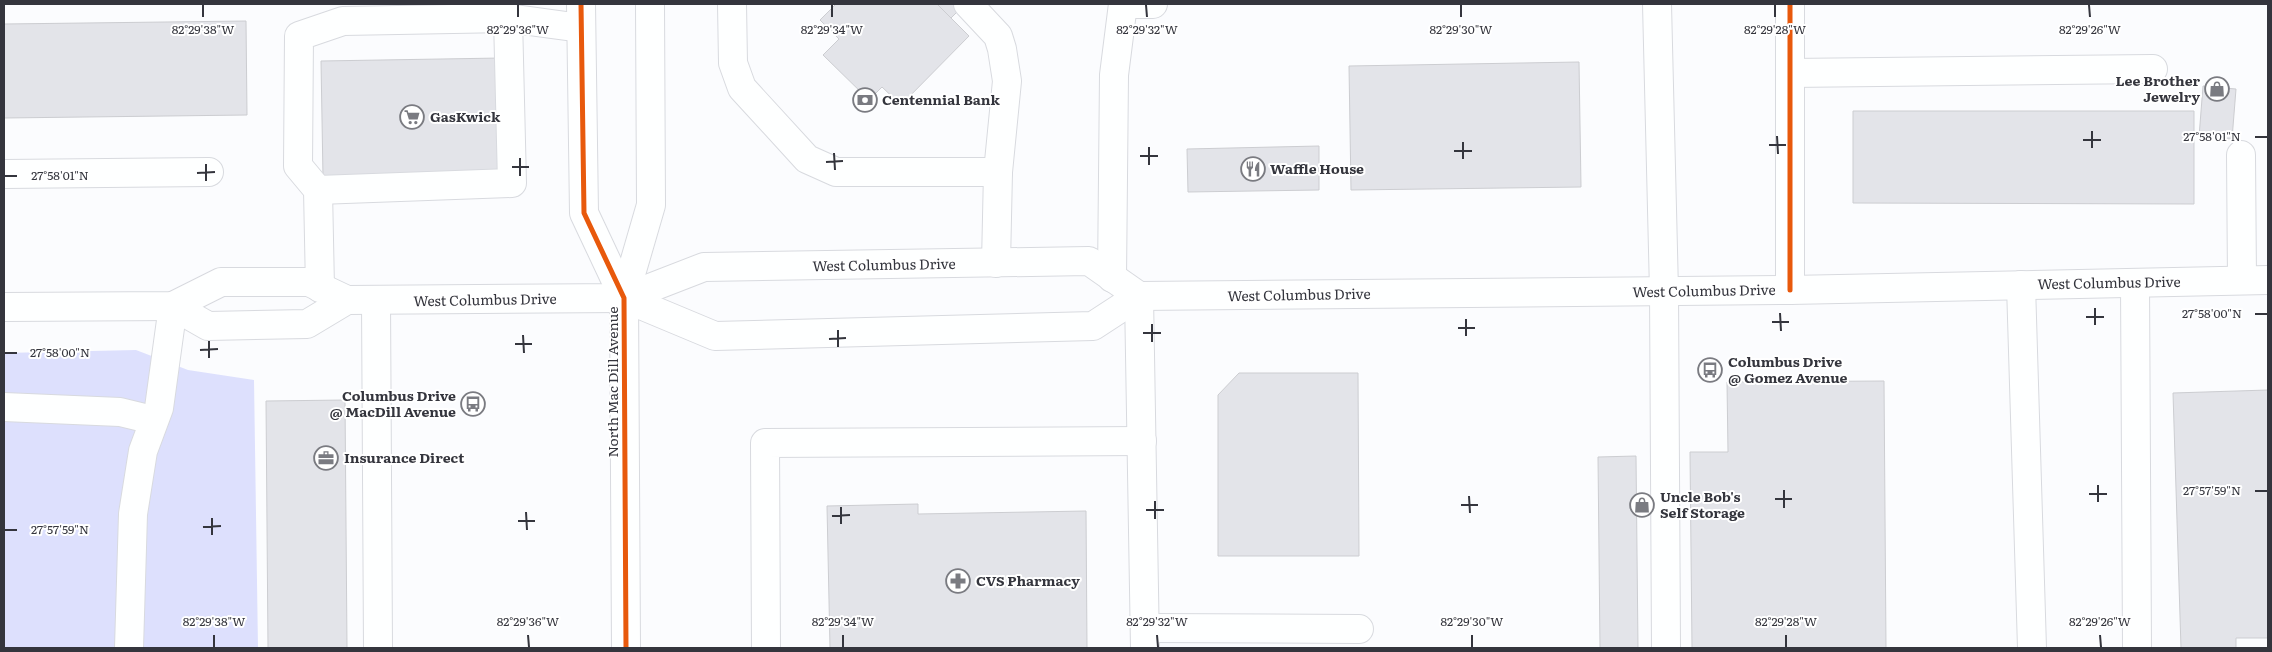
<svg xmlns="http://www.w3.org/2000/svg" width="2272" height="652" viewBox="0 0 2272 652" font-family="Literata,serif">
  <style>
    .green { fill: #dde0fd }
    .building { fill: #e3e4e9; stroke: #cccdd1 }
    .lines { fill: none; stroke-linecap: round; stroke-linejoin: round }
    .minor-casing { stroke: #d8dadf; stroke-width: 30 }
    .major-casing { stroke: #d8dadf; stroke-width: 30 }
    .minor { stroke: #feffff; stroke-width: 28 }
    .major { stroke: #feffff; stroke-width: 28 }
    .cycleway-casing { stroke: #fff; stroke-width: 8 }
    .cycleway { stroke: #e8590c; stroke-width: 5 }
    .ticks { fill: none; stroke: #34353d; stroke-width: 2 }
    .labels { text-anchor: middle; stroke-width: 4; stroke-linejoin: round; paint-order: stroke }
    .poi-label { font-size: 14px; font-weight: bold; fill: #34353d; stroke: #fff; text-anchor: start }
    .street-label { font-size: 14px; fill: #34353d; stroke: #fff }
    .ticks-label { font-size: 12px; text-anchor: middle; fill: #34353d; stroke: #fff; stroke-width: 4; stroke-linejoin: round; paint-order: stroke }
  </style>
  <rect width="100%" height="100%" fill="#fbfcfe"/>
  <!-- green -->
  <path class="green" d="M136,350L188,370L254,380L258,648H4V353Z"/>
  <!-- building -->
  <g class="building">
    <path d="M836,4H937L969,36L901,105L882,87L869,100L823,55L839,39L820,20Z"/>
    <path d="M937,4H965L951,18Z"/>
    <path d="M246,21L247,115L4,118V24Z"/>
    <path d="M501,58L503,173L323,177L321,61Z"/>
    <path d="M1579,62L1581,187L1351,190L1349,66Z"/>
    <path d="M2203,86L2236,89L2232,139L2199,137Z"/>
    <path d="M1853,111H2194V204L1853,203Z"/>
    <path d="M1319,146V190L1188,192L1187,149Z"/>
    <path d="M1239,373H1358L1359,556H1218V395Z"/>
    <path d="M1884,381L1886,648H1692L1690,452H1728L1727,382Z"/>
    <path d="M2268,390V638H2236V648H2181L2173,393Z"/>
    <path d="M345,400L347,648H268L266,401Z"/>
    <path d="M1636,456L1638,648H1600L1598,457Z"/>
    <path d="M918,504V514L1086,511L1087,648H830L827,506Z"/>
  </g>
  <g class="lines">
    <!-- minor casing -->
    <g class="minor-casing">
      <g id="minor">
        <path d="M581,4L584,213L624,298"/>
        <path d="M732,4L733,63L742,88L807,159L836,172H998"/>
        <path d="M968,4L998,36L1002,49L1007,81L998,172L996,263"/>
        <path d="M1657,4L1664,291L1666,648"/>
        <path d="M1790,4V290"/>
        <path d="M1790,73L2153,69"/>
        <path d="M2241,155L2242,280"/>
        <path d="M4,174L209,172"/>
        <path d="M318,190L512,183L508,18"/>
        <path d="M1112,278L1114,75L1123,4H1153"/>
        <path d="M2135,283L2137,648"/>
        <path d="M2021,285L2032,648"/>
        <path d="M320,288L318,190L298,166L299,36L343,21L508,18L581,28"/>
        <path d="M1139,296L1145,648"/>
        <path d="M376,301L378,648"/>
        <path d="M4,407L120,412L153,420"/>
        <path d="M1145,628L1359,629"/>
        <path d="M129,648L133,514L143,451L159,408L173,306"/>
        <path d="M626,648L624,298L651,205L650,4"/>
        <path d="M766,648L765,443L1142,441"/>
      </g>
    </g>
    <!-- major casing -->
    <g class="major-casing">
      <g id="major">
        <path d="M624,298L715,336L1093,326L1139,296L1790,290L2268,280"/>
        <path d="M173,306L208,326L307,324L347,300"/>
        <path d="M4,307L173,306L221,282H309L347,300L624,298L704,267L1089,261L1139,296"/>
      </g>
    </g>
    <!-- minor -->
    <use href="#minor" class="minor"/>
    <!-- major -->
    <use href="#major" class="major"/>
    <!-- cycleway casing -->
    <g class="cycleway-casing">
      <g id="cycleway">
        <path d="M581,4L584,213L624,298L626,648"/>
        <path d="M1790,4V290"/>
      </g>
    </g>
    <!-- cycleway -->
    <use href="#cycleway" class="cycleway"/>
  </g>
  <!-- ticks -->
  <path class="ticks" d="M203,5V17M518,5V17M832,5V17M1146,5L1147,17M1461,5V17M1775,5V17M2089,5L2090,17M2092,131V148M1777,136L1778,154M2255,137H2267M2083,140H2101M1463,142V159M1769,145H1786M1149,147V165M1454,151H1472M834,153L835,170M1140,156H1158M520,158V176M826,162L843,161M206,164V181M512,167H529M197,173L215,172M5,176H17M2095,308V325M1780,313L1781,331M2255,314H2267M2086,317H2104M1466,319V336M1772,322H1789M1152,324V342M1458,328H1475M838,330V347M1143,333H1161M523,335L524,353M829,339L846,338M209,341V358M515,344H532M200,350L218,349M5,353H17M2098,485V502M1784,490V508M2255,491H2267M2089,494H2107M1469,496L1470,513M1775,499H1792M1155,501V519M1461,505H1478M841,507V524M1146,510H1164M526,512L527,530M832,516L850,515M212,518V535M518,521H535M203,527L221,526M5,530H17M214,635V647M528,635L529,647M843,635V647M1157,635L1158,647M1472,635V647M1786,635V647M2100,635L2101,647"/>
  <!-- icons -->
  <defs>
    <g id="shop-ring" transform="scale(1.25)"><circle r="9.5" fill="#fff" stroke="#7a7b81" stroke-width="1.5"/><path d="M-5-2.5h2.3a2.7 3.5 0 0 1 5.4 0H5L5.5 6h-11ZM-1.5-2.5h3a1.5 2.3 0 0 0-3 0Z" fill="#7a7b81"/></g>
    <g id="bank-ring" transform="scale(1.25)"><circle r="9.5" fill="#fff" stroke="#7a7b81" stroke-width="1.5"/><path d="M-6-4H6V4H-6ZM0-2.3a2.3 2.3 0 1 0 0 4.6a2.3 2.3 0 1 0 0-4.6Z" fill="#7a7b81"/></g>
    <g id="supermarket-ring" transform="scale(1.25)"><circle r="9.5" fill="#fff" stroke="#7a7b81" stroke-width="1.5"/><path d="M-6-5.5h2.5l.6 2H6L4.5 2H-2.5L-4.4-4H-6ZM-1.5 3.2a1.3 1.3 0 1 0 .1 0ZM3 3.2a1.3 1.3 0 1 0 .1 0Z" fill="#7a7b81"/></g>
    <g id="restaurant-ring" transform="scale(1.25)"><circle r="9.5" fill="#fff" stroke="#7a7b81" stroke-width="1.5"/><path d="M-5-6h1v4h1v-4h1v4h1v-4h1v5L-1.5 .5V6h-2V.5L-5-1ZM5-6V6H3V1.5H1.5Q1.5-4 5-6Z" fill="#7a7b81"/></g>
    <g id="bus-ring" transform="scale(1.25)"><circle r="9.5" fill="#fff" stroke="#7a7b81" stroke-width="1.5"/><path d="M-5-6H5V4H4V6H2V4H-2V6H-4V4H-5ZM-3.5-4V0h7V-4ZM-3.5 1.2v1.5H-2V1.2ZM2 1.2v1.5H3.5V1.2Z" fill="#7a7b81"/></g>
    <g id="office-ring" transform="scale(1.25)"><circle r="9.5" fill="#fff" stroke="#7a7b81" stroke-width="1.5"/><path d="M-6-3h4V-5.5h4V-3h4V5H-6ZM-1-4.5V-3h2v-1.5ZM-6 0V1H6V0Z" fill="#7a7b81"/></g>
    <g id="pharmacy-ring" transform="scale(1.25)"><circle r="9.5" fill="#fff" stroke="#7a7b81" stroke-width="1.5"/><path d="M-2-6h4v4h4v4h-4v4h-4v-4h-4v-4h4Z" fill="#7a7b81"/></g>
  </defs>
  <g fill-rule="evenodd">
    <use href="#shop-ring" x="2217" y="89"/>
    <use href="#bank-ring" x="865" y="100"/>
    <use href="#supermarket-ring" x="412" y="117"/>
    <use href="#restaurant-ring" x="1253" y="169"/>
    <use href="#bus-ring" x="1710" y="370"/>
    <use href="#bus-ring" x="473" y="404"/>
    <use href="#office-ring" x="326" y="458"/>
    <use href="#shop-ring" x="1642" y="505"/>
    <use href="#pharmacy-ring" x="958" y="581"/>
  </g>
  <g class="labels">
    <!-- poi labels -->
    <g class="poi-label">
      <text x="2200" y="86" text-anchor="end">Lee Brother<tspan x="2200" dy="16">Jewelry</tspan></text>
      <text x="882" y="105">Centennial Bank</text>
      <text x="430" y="122">GasKwick</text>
      <text x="1270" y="174">Waffle House</text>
      <text x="1728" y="367">Columbus Drive<tspan x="1728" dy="16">@ Gomez Avenue</tspan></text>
      <text x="456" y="401" text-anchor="end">Columbus Drive<tspan x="456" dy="16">@ MacDill Avenue</tspan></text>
      <text x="344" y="463">Insurance Direct</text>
      <text x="1660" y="502">Uncle Bob's<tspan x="1660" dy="16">Self Storage</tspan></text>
      <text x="976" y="586">CVS Pharmacy</text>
    </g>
    <!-- street labels -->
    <g class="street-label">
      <text transform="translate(884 265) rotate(-1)" y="5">West Columbus Drive</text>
      <text transform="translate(2109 283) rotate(-1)" y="5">West Columbus Drive</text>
      <text transform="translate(1704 291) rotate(-1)" y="5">West Columbus Drive</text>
      <text transform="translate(1299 295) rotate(-1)" y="5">West Columbus Drive</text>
      <text transform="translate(485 300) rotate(-1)" y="5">West Columbus Drive</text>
      <text transform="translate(613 382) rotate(-90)" y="5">North Mac Dill Avenue</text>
    </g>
  </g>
  <g class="ticks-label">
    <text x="203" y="34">82°29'38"W</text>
    <text x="518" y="34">82°29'36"W</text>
    <text x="832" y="34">82°29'34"W</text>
    <text x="1147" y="34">82°29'32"W</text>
    <text x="1461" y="34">82°29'30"W</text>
    <text x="1775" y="34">82°29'28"W</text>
    <text x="2090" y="34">82°29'26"W</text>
    <text x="2212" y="141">27°58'01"N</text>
    <text x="60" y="180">27°58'01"N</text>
    <text x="2212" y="318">27°58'00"N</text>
    <text x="60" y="357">27°58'00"N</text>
    <text x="2212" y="495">27°57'59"N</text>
    <text x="60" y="534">27°57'59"N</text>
    <text x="214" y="626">82°29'38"W</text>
    <text x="528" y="626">82°29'36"W</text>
    <text x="843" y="626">82°29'34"W</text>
    <text x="1157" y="626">82°29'32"W</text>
    <text x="1472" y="626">82°29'30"W</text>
    <text x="1786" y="626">82°29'28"W</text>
    <text x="2100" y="626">82°29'26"W</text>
  </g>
  <!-- border -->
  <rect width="2272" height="652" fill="none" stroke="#34353d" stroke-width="10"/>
</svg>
